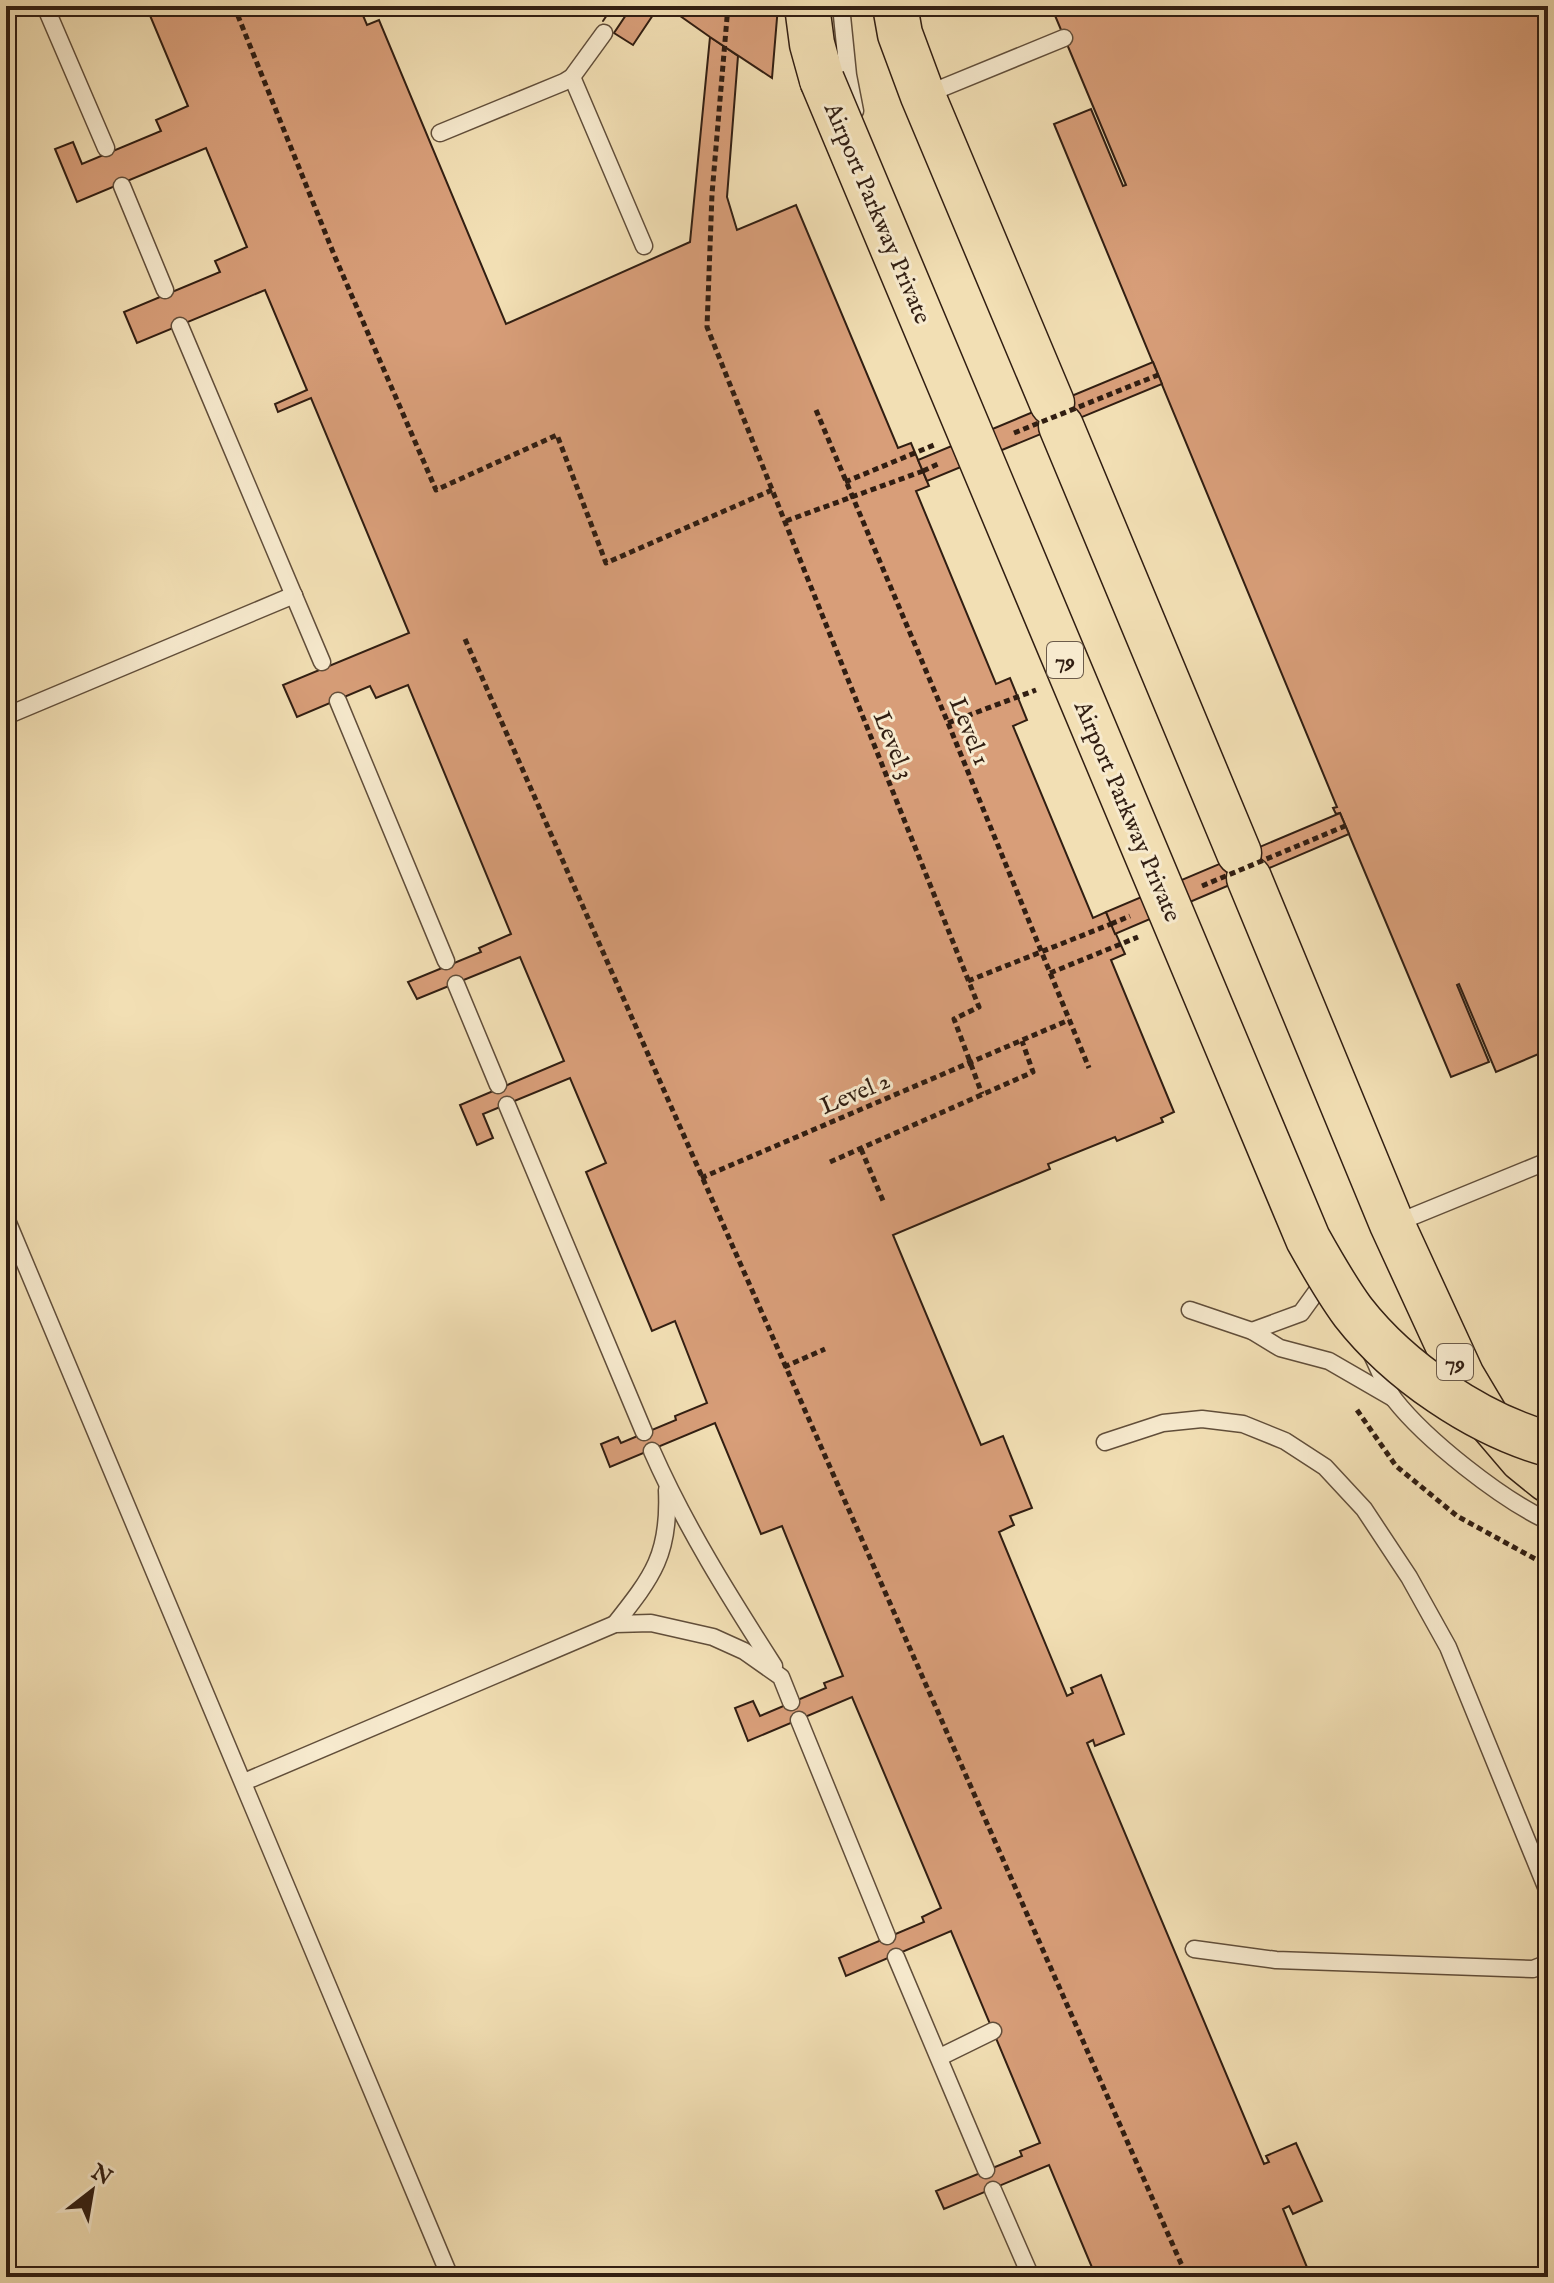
<svg xmlns="http://www.w3.org/2000/svg" width="1554" height="2283" viewBox="0 0 1554 2283" font-family="'IM FELL English',serif">
  <style>
    .building { fill: #d89e79; stroke: #311e12; stroke-width: 2 }
    .lines { fill: none; stroke-linecap: round; stroke-linejoin: round }
    .lane-casing { stroke: #614e3a; stroke-width: 19 }
    .highway-casing { stroke: #311e12; stroke-width: 47 }
    .path { stroke: #311e12; stroke-width: 5; stroke-dasharray: 6 4; stroke-linecap: butt }
    .lane { stroke: #f7eace; stroke-width: 16 }
    .highway { stroke: #f2dfb4; stroke-width: 44 }
    .tram { stroke: #311e12; stroke-width: 2 }
    .highway-bridge-casing { stroke: #311e12; stroke-width: 47; stroke-linecap: butt }
    .path-bridge { stroke: #311e12; stroke-width: 5; stroke-dasharray: 6 4; stroke-linecap: butt }
    .highway-bridge { stroke: #f2dfb4; stroke-width: 44 }
    .labels { text-anchor: middle; stroke-width: 6; stroke-linejoin: round; paint-order: stroke }
    .shield { fill: #f7eace; stroke: #6c5b4a; stroke-width: 2 }
    .shield-label { font-size: 22px; font-weight: bold; fill: #311e12 }
    .street-label { font-size: 24px; fill: #311e12; stroke: #f7eace }
  </style>
  <rect width="100%" height="100%" fill="#f2dfb4"/>
  <filter id="stains"><feTurbulence type="fractalNoise" baseFrequency=".0025" numOctaves="4"/><feColorMatrix values="0 0 0 0 .2 0 0 0 0 .09 0 0 0 0 .02 0 0 0 .5 -.17"/></filter>
  <radialGradient id="worn" r=".72"><stop offset=".6" stop-color="#630" stop-opacity="0"/><stop offset="1" stop-color="#630" stop-opacity=".3"/></radialGradient>
  <!-- building -->
  <g class="building">
    <path d="M146,6H359L367,25L379,20L506,324L690,242L710,37L738,56L727,197L737,230L796,205L898,448L911,443L929,486L916,491L996,684L1010,678L1027,720L1013,726L1093,918L1106,912L1125,954L1111,960L1174,1112L1161,1118L1163,1122L1117,1141L1115,1137L1048,1164L1050,1169L893,1235L981,1445L1003,1436L1032,1508L1010,1516L1014,1525L999,1532L1067,1696L1073,1693L1071,1688L1101,1675L1124,1734L1095,1746L1093,1740L1087,1743L1264,2164L1269,2162L1266,2156L1296,2143L1322,2201L1293,2214L1289,2206L1283,2209L1311,2277H1096L1049,2165L944,2209L936,2191L1022,2156L1020,2151L1040,2143L951,1931L846,1976L839,1958L924,1922L922,1917L941,1908L852,1697L748,1741L735,1708L753,1701L760,1716L826,1688L824,1683L843,1676L782,1526L761,1534L715,1423L610,1467L601,1444L618,1437L621,1443L676,1420L675,1416L707,1403L675,1321L652,1331L586,1172L606,1163L570,1078L483,1114L493,1138L477,1145L460,1105L564,1061L520,957L417,999L408,982L481,952L479,948L511,934L408,685L376,698L370,686L297,717L283,685L409,633L311,398L278,412L275,404L307,390L265,290L137,343L124,312L220,272L215,261L247,247L206,148L77,202L55,149L73,142L82,164L161,131L156,120L188,106Z"/>
    <path d="M632,6H659L633,45L614,33Z"/>
    <path d="M666,6H778L772,78L710,37Z"/>
    <path d="M1051,6H1548V1050L1496,1072L1459,984L1457,985L1489,1062L1451,1077L1340,813L1336,814L1333,808L1337,807L1054,124L1091,109L1123,186L1126,185Z"/>
    <path d="M1153,362L1162,384L927,481L918,460Z"/>
    <path d="M1340,813L1349,834L1115,934L1106,912Z"/>
  </g>
  <g class="lines">
    <!-- lane casing -->
    <g class="lane-casing">
      <g id="lane">
        <path d="M45,6L106,148"/>
        <path d="M841,6L848,75L855,111"/>
        <path d="M572,77L644,246"/>
        <path d="M925,95L1064,38"/>
        <path d="M440,133L564,82L572,77L604,33"/>
        <path d="M122,186L165,290"/>
        <path d="M180,326L322,662"/>
        <path d="M338,701L446,961"/>
        <path d="M6,716L294,595"/>
        <path d="M456,984L498,1085"/>
        <path d="M507,1105L644,1432"/>
        <path d="M6,1218L450,2277"/>
        <path d="M1394,1224L1548,1161"/>
        <path d="M1190,1310L1252,1331L1280,1348L1329,1361L1393,1398"/>
        <path d="M1252,1331L1301,1313L1327,1277"/>
        <path d="M1372,1355C1379,1369 1385,1386 1394,1399C1426,1440 1501,1499 1548,1521"/>
        <path d="M1105,1442L1163,1423L1202,1419L1243,1424L1285,1441L1325,1467L1364,1509L1409,1577L1448,1647L1548,1892"/>
        <path d="M652,1451C685,1526 729,1596 774,1666"/>
        <path d="M615,1624C653,1576 670,1554 667,1490"/>
        <path d="M799,1720L887,1936"/>
        <path d="M244,1782L615,1624L651,1623L713,1637L744,1651L781,1677L791,1702"/>
        <path d="M1194,1949L1276,1960L1533,1969L1548,1963"/>
        <path d="M896,1957L986,2170"/>
        <path d="M940,2057L993,2031"/>
        <path d="M993,2190L1031,2277"/>
      </g>
    </g>
    <!-- highway casing -->
    <g class="highway-casing">
      <g id="highway">
        <path d="M807,6L812,44L822,80"/>
        <path d="M895,6L900,34L923,96L1052,403"/>
        <path d="M1061,426L1239,853"/>
        <path d="M1249,878L1392,1224L1462,1376L1487,1418L1522,1459L1548,1480"/>
      </g>
    </g>
    <!-- path -->
    <g class="path">
      <path d="M234,6L335,257L436,490L557,435L606,563L772,490"/>
      <path d="M728,6L712,194L707,327L979,1007L954,1019L982,1094"/>
      <path d="M816,410L948,723L1089,1068"/>
      <path d="M845,482L934,445"/>
      <path d="M786,521L923,471"/>
      <path d="M465,639L1187,2277"/>
      <path d="M948,723L1036,690"/>
      <path d="M1050,973L1138,937"/>
      <path d="M968,981L1111,924"/>
      <path d="M861,1149L884,1203"/>
      <path d="M830,1162L1033,1072L1022,1041"/>
      <path d="M701,1178L1069,1020"/>
      <path d="M784,1367L825,1349"/>
      <path d="M1357,1410L1396,1466L1457,1516L1548,1566"/>
    </g>
    <!-- lane -->
    <use href="#lane" class="lane"/>
    <!-- highway -->
    <use href="#highway" class="highway"/>
    <!-- tram -->
    <path class="tram" d="M603,21L613,6"/>
    <!-- highway-bridge casing -->
    <g class="highway-bridge-casing">
      <path id="highway-bridge" d="M822,80L1308,1239C1322,1264 1336,1289 1353,1312C1399,1371 1477,1424 1548,1444"/>
    </g>
    <!-- path-bridge -->
    <g class="path-bridge">
      <path d="M1014,433L1158,375"/>
      <path d="M923,471L938,464"/>
      <path d="M1202,886L1345,826"/>
      <path d="M1111,924L1130,916"/>
    </g>
    <!-- highway-bridge -->
    <use href="#highway-bridge" class="highway-bridge"/>
  </g>
  <g class="labels">
    <!-- shield labels -->
    <g class="shield">
      <rect x="1047" y="642" width="36" height="36" rx="6"/>
      <rect x="1437" y="1344" width="36" height="36" rx="6"/>
    </g>
    <g class="shield-label">
      <text x="1065" y="668">79</text>
      <text x="1455" y="1370">79</text>
    </g>
    <!-- street labels -->
    <g class="street-label">
      <text transform="translate(878 213) rotate(67)" y="8">Airport Parkway Private</text>
      <text transform="translate(970 731) rotate(68)" y="8">Level 1</text>
      <text transform="translate(894 745) rotate(68)" y="8">Level 3</text>
      <text transform="translate(1128 811) rotate(67)" y="8">Airport Parkway Private</text>
      <text transform="translate(855 1093) rotate(-23)" y="8">Level 2</text>
    </g>
  </g>
  <!-- margin -->
  <rect width="1554" height="2283" fill="none" stroke="#f2dfb4" stroke-width="32"/>
  <rect x="8" y="8" width="1538" height="2267" fill="none" stroke="#311e12" stroke-width="4"/>
  <rect x="16" y="16" width="1522" height="2251" fill="none" stroke="#311e12" stroke-width="2"/>
  <!-- north arrow -->
  <g transform="translate(92 2191) rotate(31)" stroke="#f7eace" stroke-width="6" paint-order="stroke">
  <path d="M0-6L14 30L0 20L-14 30Z" fill="#311e12"/>
  <text y="-12" font-size="22" font-weight="bold" text-anchor="middle" fill="#311e12">N</text>
  </g>
  <rect width="100%" height="100%" filter="url(#stains)"/>
  <rect width="100%" height="100%" fill="url(#worn)"/>
</svg>
